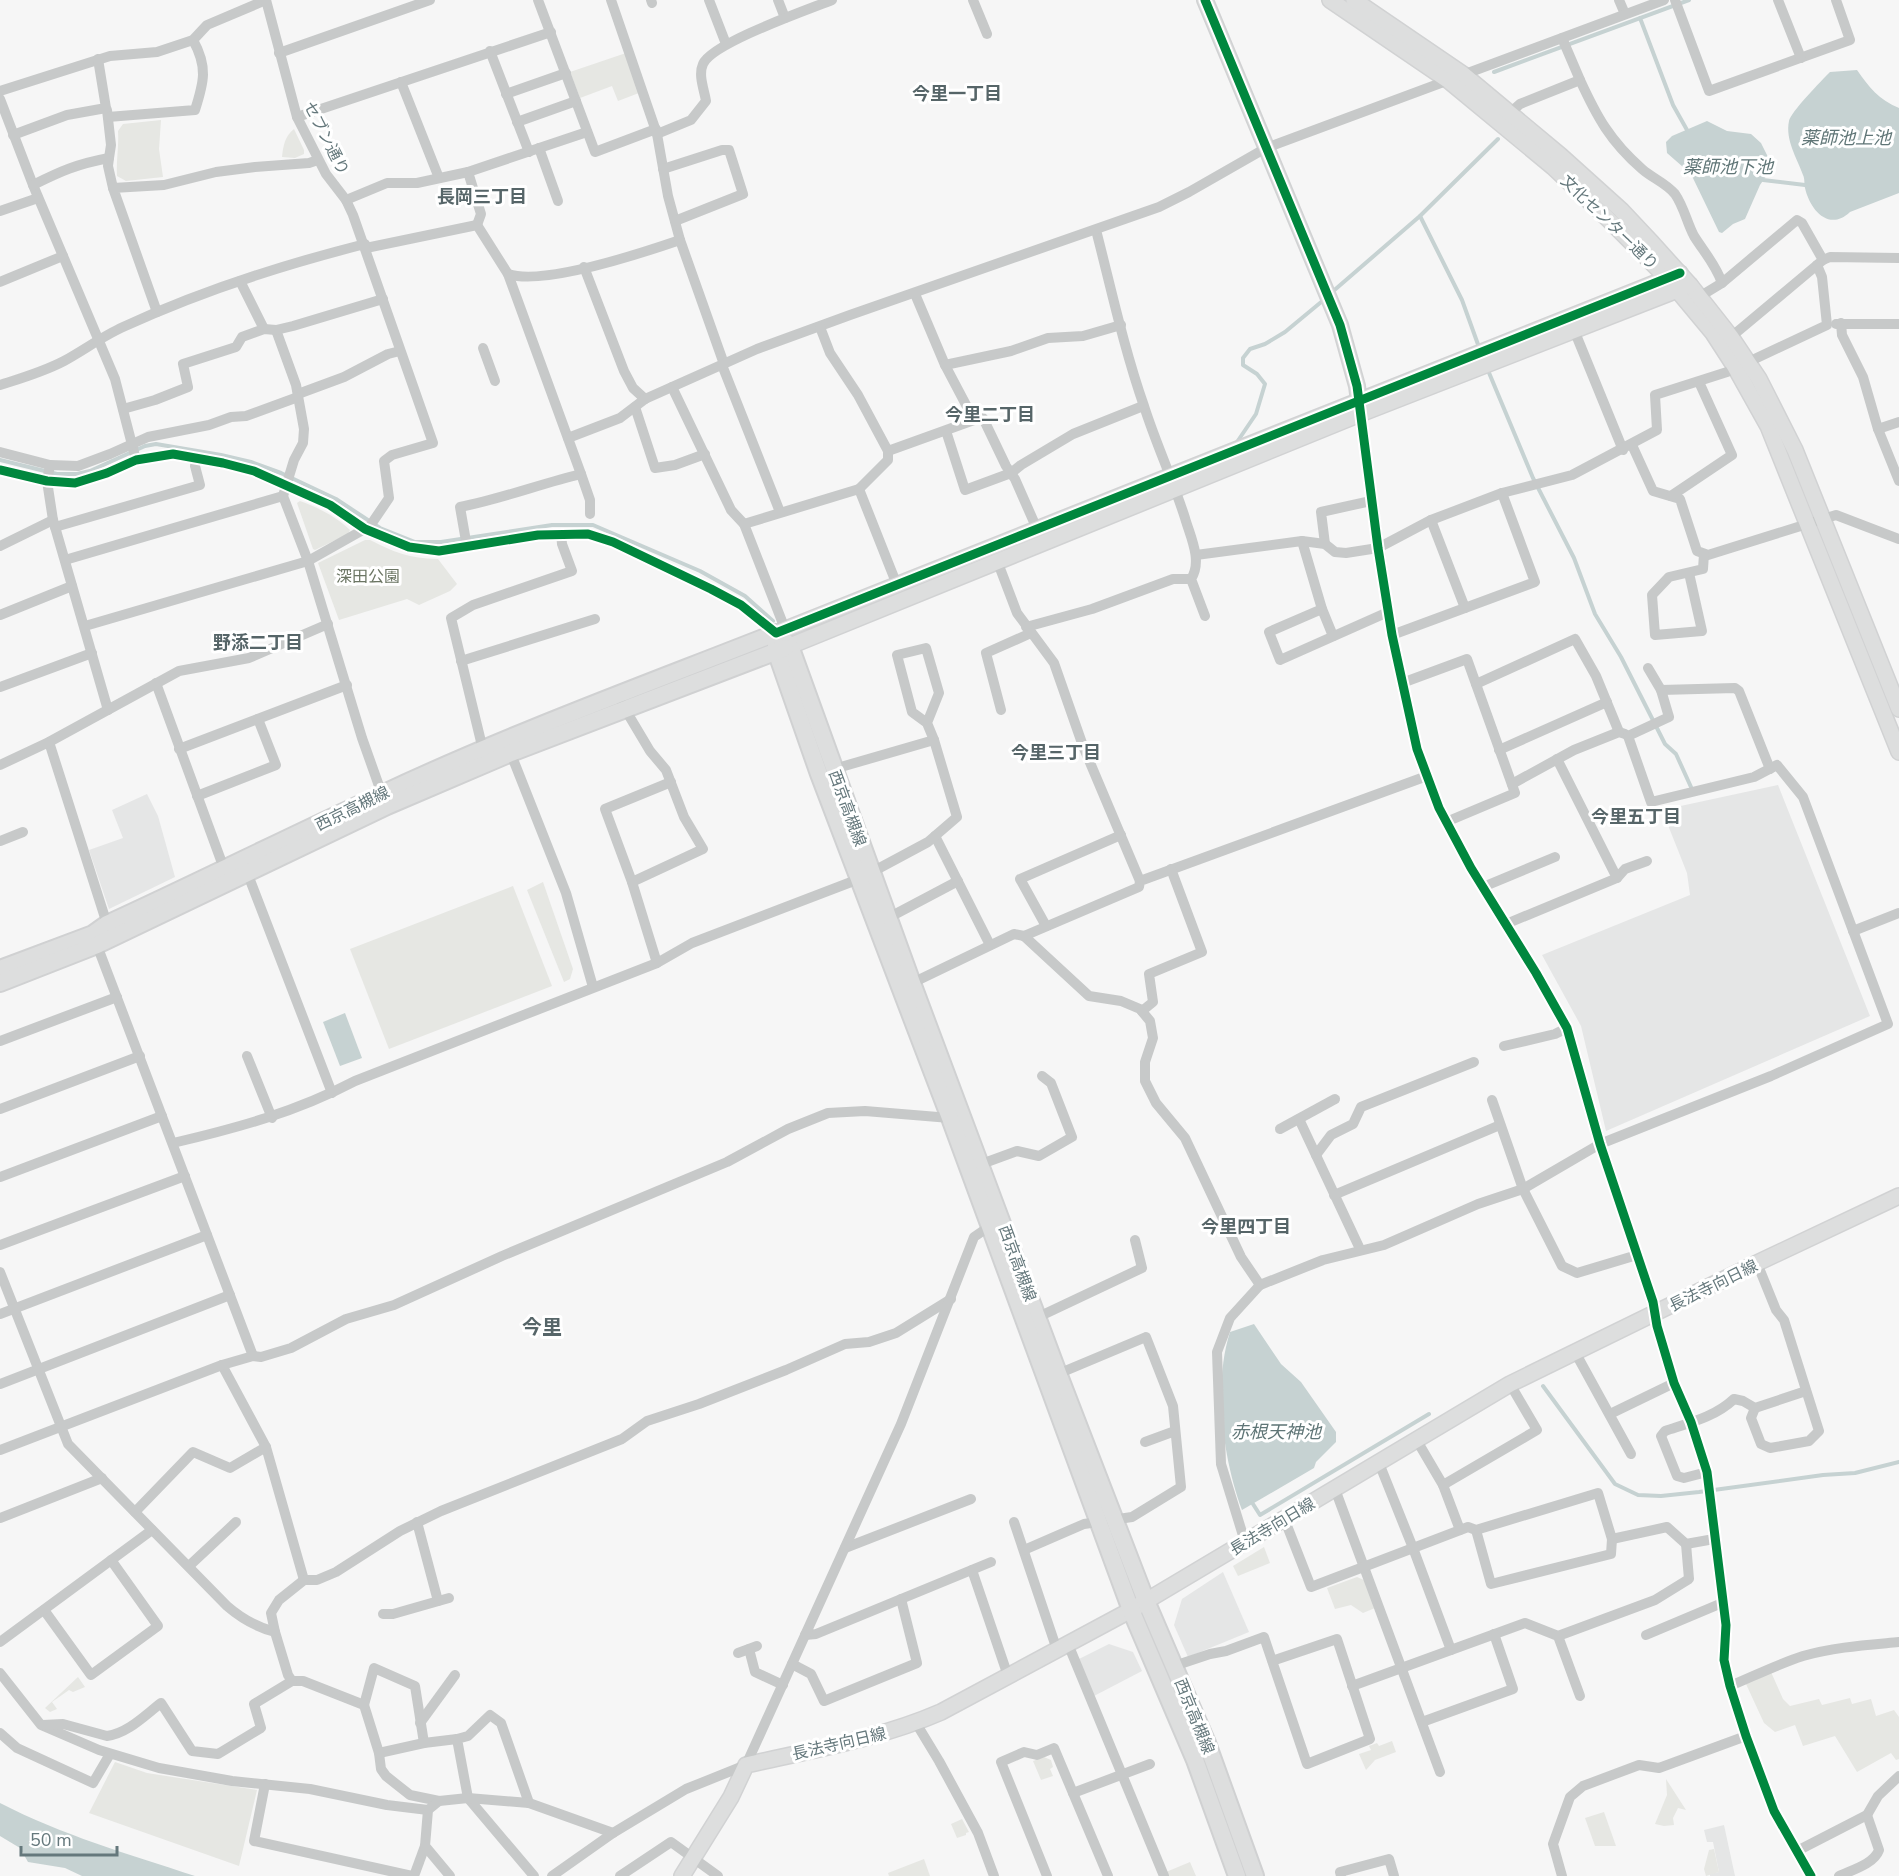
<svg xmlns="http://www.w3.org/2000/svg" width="1899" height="1876" viewBox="0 0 1899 1876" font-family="'Nunito Sans','Noto Sans JP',sans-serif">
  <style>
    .built { fill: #e5e6e6 }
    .green { fill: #e6e7e3 }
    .water { fill: #c6d2d2 }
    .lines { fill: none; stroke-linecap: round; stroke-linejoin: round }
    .stream { stroke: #c6d2d2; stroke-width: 4 }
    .secondary-casing { stroke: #d1d2d3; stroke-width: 18 }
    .primary-casing { stroke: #d0d1d2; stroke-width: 20 }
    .street { stroke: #c7c9c9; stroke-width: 10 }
    .secondary { stroke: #dddede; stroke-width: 15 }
    .primary { stroke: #dddede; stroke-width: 16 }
    .cycleway-casing { stroke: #fff; stroke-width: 13 }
    .cycleway { stroke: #00873e; stroke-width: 9 }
    .labels { text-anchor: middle; stroke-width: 6; stroke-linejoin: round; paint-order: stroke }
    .street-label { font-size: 16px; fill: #65787c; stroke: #fff }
    .park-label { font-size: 16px; fill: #6b7563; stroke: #fff }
    .neighbourhood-label { font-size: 18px; font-weight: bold; fill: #566568; stroke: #fff }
    .water-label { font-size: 18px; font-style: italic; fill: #607677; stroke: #fff }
    .quarter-label { font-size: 20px; font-weight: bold; fill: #566568; stroke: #fff }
  </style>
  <rect width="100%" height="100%" fill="#f6f6f6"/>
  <!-- built -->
  <g class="built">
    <path d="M1778,785L1870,1016L1606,1131L1581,1026L1542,955L1690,895L1687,873L1662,810Z"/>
    <path d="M147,794L158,816L175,877L109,909L89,850L123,838L112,810Z"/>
    <path d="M1223,1572L1249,1632L1188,1657L1174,1625L1182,1599Z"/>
    <path d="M1109,1644L1133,1652L1142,1671L1094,1696L1079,1659Z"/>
    <path d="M1724,1825L1735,1876H1710V1874L1719,1872L1713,1842H1707L1704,1830Z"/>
  </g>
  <!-- green -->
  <g class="green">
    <path d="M626,53L639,93L618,101L612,86L580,98L570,72Z"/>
    <path d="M161,120L159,149L163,177L126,181L117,176C116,161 119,146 118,131L123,124Z"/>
    <path d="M294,129L304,150V154L295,158L282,157C283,146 285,136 294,129Z"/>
    <path d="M300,501C319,508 335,516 350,530L348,534L315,550L313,549L297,503Z"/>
    <path d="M365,540H370C396,553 408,558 438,559L457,584L450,591L419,605L407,599L339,620L318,563Z"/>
    <path d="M543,882L573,969L570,979L564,982L527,890Z"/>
    <path d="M513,886L552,986L389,1049L350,949Z"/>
    <path d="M1264,1547L1270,1563L1238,1576L1233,1566Z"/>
    <path d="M1357,1577L1364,1580L1375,1608L1363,1613L1351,1605L1335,1609L1327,1588Z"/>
    <path d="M1771,1672L1783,1699L1790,1706L1819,1699L1822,1705L1850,1698L1852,1704L1871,1699L1876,1716L1894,1710L1899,1717V1759L1896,1760L1891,1753L1857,1772L1835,1736L1803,1746L1795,1725L1775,1732L1764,1723L1746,1684Z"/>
    <path d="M78,1677L85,1687L73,1692L69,1690L52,1702L57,1709L50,1712L45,1708Z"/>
    <path d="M1392,1741L1396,1752L1375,1760L1366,1770L1359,1754L1371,1750L1369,1746L1377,1743L1379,1746Z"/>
    <path d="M1044,1757L1051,1760L1053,1767L1050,1769L1053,1776L1041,1780L1033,1761Z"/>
    <path d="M115,1762L147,1773L257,1790L239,1866L89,1813Z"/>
    <path d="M1666,1779L1686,1810L1678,1808L1673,1818L1674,1825L1664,1826L1655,1824L1667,1795Z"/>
    <path d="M1604,1812L1616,1846H1595L1585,1818Z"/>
    <path d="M962,1819L969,1832L966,1833V1835L957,1838L951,1824Z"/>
    <path d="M1714,1849L1719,1872L1706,1876L1704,1869L1709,1850Z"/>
    <path d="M924,1859L930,1876H889L888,1873Z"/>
    <path d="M1190,1862L1196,1876H1168L1166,1872Z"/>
  </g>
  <!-- water -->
  <g class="water">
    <path d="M1857,70C1869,87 1879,100 1899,108V193L1850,212C1829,232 1810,210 1805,188C1804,184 1805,179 1803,175C1797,158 1785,140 1789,121C1790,113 1822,80 1830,72Z"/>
    <path d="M1707,121L1727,131L1751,134L1761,143L1767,155L1771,169L1760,185L1745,219L1733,224L1722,233L1719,232L1691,174L1667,153L1666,142L1672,136Z"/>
    <path d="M345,1013L362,1058L340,1066L323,1022Z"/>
    <path d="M1254,1324L1281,1364L1301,1382L1336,1432V1442L1316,1462L1314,1468L1242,1510C1223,1459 1213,1385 1230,1332Z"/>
    <path d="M0,1803C62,1835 128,1854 195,1876H82L65,1868L28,1862L20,1848L0,1836Z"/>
  </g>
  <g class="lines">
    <!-- stream -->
    <g class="stream">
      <path d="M1640,18L1673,105L1687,130"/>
      <path d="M1494,72L1689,0"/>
      <path d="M1763,180L1805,185"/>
      <path d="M1420,216L1462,300L1480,350"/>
      <path d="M1331,293L1420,216L1498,139"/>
      <path d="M1487,368L1533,478L1574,558L1595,614L1621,657L1665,744L1676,754L1691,787"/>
      <path d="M1235,445L1256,414L1265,384L1257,374L1243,365V358L1250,349L1265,344L1285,332L1326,298"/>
      <path d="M0,460L57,474H77L90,471L145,446L156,444L221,455L251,462L281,473L336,499L380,528L415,542H441L552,525H593L700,571L745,596L773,621"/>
      <path d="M1543,1386L1615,1484L1638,1495L1661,1496L1699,1492L1823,1475L1855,1473L1899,1462"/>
      <path d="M1253,1504L1260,1515L1429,1414"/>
    </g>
    <!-- secondary casing -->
    <g class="secondary-casing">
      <g id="secondary">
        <path d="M1205,0L1340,325L1357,386L1360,409"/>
        <path d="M1330,0L1449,81L1553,167L1608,219L1668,279L1713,333L1735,367L1768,426L1899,752"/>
        <path d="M1354,0L1464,75L1561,156L1621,210L1652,243L1690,285L1731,337L1759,379L1795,450L1899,709"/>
        <path d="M776,633L1680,273"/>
        <path d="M790,646L1360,414L1690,285"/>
        <path d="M682,1876L731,1797L746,1765C812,1750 879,1739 941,1712L1131,1610L1510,1384L1757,1263L1899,1196"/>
      </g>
    </g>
    <!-- primary casing -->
    <g class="primary-casing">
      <g id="primary">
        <path d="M776,633L790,646L912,983L1058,1373L1146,1601L1207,1743L1255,1876"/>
        <path d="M776,633V651L819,774L950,1118L1131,1610L1195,1760L1237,1876"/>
        <path d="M0,969L93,934L107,924C199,882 290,836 382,794C510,734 644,685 776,633"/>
        <path d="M0,983L97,945L387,806L511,753L785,648"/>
      </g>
    </g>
    <!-- street -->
    <g class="street">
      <path d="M538,0L595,152L656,129"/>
      <path d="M611,0L657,134L668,196L680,240L724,364"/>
      <path d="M651,0L652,3"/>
      <path d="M709,0L726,44"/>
      <path d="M778,0L785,18"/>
      <path d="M973,0L987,34"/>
      <path d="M1619,0L1625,14"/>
      <path d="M1675,0L1709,91L1850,40L1836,0"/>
      <path d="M1778,0L1801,58"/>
      <path d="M490,51L529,152"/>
      <path d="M279,53L430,0"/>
      <path d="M1580,80C1597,117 1610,141 1642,169C1652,178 1666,183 1675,194C1684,207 1687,223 1694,236C1704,252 1716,265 1722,283"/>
      <path d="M401,82L439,178"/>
      <path d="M0,91L110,56L157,52L193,40L207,25L266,0"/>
      <path d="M506,94L566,73"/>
      <path d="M0,99L33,185L115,379L136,460"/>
      <path d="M107,110L111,145L109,158"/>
      <path d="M1510,113L1520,104L1580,80L1562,38"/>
      <path d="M108,117L195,110C204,82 208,67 193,40"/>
      <path d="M297,117L551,32"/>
      <path d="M517,122L576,101"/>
      <path d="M657,134L691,120L706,101C704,89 698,75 703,64C712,43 807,10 832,0"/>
      <path d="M13,135L67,115L106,108L98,59"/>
      <path d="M539,148L558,201"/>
      <path d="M663,169L722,150H729L743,194L675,221"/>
      <path d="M468,172L481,214L477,225"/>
      <path d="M33,185C61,171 77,164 109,158L108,166L113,188"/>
      <path d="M346,200L387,183H417L468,172L587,132"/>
      <path d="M0,211L38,198"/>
      <path d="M1096,230C1111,288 1124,349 1144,406C1156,444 1173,480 1185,518C1190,536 1203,561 1191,579L1205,616"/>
      <path d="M366,248L477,225L508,274L581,474L590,500V514"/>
      <path d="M584,267L624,371L633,388L645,399"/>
      <path d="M508,274C543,286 642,253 680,240"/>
      <path d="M240,281L264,329"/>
      <path d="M0,282L63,256"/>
      <path d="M915,294L945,365L974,420L983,418L1006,466L1015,479L1037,529"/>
      <path d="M1694,300L1722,283L1797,220L1802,223L1823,260"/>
      <path d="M157,312L113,188L164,185L216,172L255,167L309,163L318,160"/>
      <path d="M1841,323L1842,335L1863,377L1878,429L1899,481"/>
      <path d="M1836,324H1899"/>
      <path d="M1572,325L1623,450"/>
      <path d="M276,330L296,385L304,429L303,443L294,460L283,496L308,561L362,738L384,800"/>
      <path d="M1731,337L1823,260L1830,257L1899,258"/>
      <path d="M483,348L495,381"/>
      <path d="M722,365L780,512"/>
      <path d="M945,365L1011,351L1048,338L1083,336L1121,325"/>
      <path d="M0,385C22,378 43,372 64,361C84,350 103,336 123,327C201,291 282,265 365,244"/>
      <path d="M672,387L731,510L744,524L785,629"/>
      <path d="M298,394L344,377L388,354L400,351"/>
      <path d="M635,407L655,468L675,465L705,454"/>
      <path d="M123,409L155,400L188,387L183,364L236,347L242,337L264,329L276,330L293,326L383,299"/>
      <path d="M1360,414L1392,635L1417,749L1439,808L1471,868L1536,973L1567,1028L1600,1144L1653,1302L1657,1326L1674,1383L1691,1422L1707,1472L1726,1625L1724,1660L1730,1686L1746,1736L1774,1811L1811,1876"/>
      <path d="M1878,429L1899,422"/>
      <path d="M946,431L965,490L1011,473L1021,465L1073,434L1143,406"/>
      <path d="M568,438L620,418L645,399L757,349L850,315L1159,207L1189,192L1266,148L1664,0"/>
      <path d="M1632,445L1653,491L1680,499L1697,551L1708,555L1836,515L1899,539"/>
      <path d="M888,451L974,420"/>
      <path d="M0,452L50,465"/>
      <path d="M0,470L47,481L75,483L107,473L136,460L173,454L223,463L254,471L330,505L365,529L409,547L439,551L538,535L588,534L613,542L711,589L741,605L776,633"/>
      <path d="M859,489L897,585"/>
      <path d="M1671,496L1732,455L1699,382"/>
      <path d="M1431,520L1465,608"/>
      <path d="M744,524L859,489L888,460V451L858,395L830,353L820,327"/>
      <path d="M55,527L200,485L195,466L196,458"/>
      <path d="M1302,541L1322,609L1333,636"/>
      <path d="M1325,544L1321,512L1371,501"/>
      <path d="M0,546L53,520"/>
      <path d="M467,547L460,507C501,499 540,484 581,474"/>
      <path d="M1196,555L1302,541L1325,544L1335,552L1346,553L1378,548L1431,520L1502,493L1572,475L1657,430L1655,395L1727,372L1827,325L1822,277L1817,265"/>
      <path d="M65,560L283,496"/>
      <path d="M998,563L1017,613L1054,663L1083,746L1140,881"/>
      <path d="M1689,573L1702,631L1655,635L1652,595L1669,577L1703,569L1704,554"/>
      <path d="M1322,609L1269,632L1280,660L1388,612"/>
      <path d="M0,615L72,586"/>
      <path d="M85,626L308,561L370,526L389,498L384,461L392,455L433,443L353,215L346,200L326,174L297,117L266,0"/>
      <path d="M1026,627L1092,609L1173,579H1191"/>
      <path d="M1392,635L1535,582L1502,493"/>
      <path d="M461,661L595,619"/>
      <path d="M1648,668L1661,690L1735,688L1739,691L1770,769"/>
      <path d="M156,683L226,874"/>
      <path d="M1402,683L1467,659L1515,793L1446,822"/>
      <path d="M1476,684L1575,639L1596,676L1619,732"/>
      <path d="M0,687L92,653"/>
      <path d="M622,704L650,751L666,770L684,817L703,849L632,882"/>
      <path d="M108,710L53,520L47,481L50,465L78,466L110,454L148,437L209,425L231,417L246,416L298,397"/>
      <path d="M1001,710L986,653L1031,633"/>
      <path d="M49,742L107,924"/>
      <path d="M179,749L347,685"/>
      <path d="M509,749L566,893L593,987"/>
      <path d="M1499,750L1607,702"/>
      <path d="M484,754L451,618L473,605L572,571L562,544L561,533"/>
      <path d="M0,765L49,742L179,671L249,658L328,624"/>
      <path d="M834,769L934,740"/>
      <path d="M1512,784L1574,750L1619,732L1625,734"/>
      <path d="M197,796L276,765L258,719"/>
      <path d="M935,836L990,945"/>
      <path d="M0,841L23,832"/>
      <path d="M245,867L332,1093"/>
      <path d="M1617,878L1625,869L1647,861"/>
      <path d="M1483,887L1555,857"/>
      <path d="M888,918L958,881"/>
      <path d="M1506,924L1617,878L1557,759"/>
      <path d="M1046,926L1020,879L1121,835"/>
      <path d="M1853,931L1899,913"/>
      <path d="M1024,936L1089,996L1121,1001L1140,1009L1150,1021L1153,1038L1145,1062V1081L1156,1103L1185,1138L1241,1257L1260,1285"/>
      <path d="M95,940L253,1356"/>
      <path d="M657,963L632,882L605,809L671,782"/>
      <path d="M908,985L1014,934L1024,936L1139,887L1140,881L1427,776"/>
      <path d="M1142,1011L1153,1002L1149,974L1202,952L1171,869"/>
      <path d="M0,1041L117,997"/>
      <path d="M1504,1046L1555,1034L1567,1028"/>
      <path d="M247,1056L272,1118"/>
      <path d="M1492,1100L1523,1189L1562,1266L1577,1273L1637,1255"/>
      <path d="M0,1109L140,1056"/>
      <path d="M1299,1119L1360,1249"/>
      <path d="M1280,1129L1335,1099"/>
      <path d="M173,1143C237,1128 296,1112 355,1081L657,963L692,943L859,879L928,842L957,817L934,740L927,723L912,712L897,655L926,648L939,693L927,723"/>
      <path d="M1316,1155L1331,1135L1353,1124L1361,1107L1474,1062"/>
      <path d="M976,1166L1017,1151L1039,1156L1072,1137L1051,1083L1042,1076"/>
      <path d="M0,1177L162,1116"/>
      <path d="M1334,1195L1500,1125"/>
      <path d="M0,1245L185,1176"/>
      <path d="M0,1272L68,1444L227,1606C242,1619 256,1627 275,1632"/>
      <path d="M0,1314L207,1235"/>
      <path d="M1034,1319L1142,1268L1135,1240"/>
      <path d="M1575,1352L1631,1454"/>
      <path d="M222,1365L266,1447L304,1580H317L336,1572L400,1531L441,1511L622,1439L647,1421L699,1404L786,1370L845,1344L869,1342L896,1333L951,1299"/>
      <path d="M0,1384L230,1295"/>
      <path d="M1755,1408L1751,1418L1761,1444L1770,1448L1809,1441L1819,1431L1784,1320L1776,1310L1757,1263"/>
      <path d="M1610,1414L1674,1383"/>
      <path d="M1416,1439L1443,1485L1460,1530"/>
      <path d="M1145,1442L1175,1431"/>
      <path d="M0,1450L222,1365L253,1356L261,1357L291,1348L346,1319L394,1305L502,1256L727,1162L788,1129L828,1113L865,1111L950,1118"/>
      <path d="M1379,1463L1413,1548L1451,1650"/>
      <path d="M1707,1472L1684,1478L1677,1476L1661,1436L1665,1431C1689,1423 1715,1417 1734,1399L1743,1401L1755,1408L1806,1391"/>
      <path d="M1443,1485L1537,1430L1510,1384"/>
      <path d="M1335,1489L1440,1772"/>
      <path d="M135,1512L193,1452L230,1468L266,1447"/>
      <path d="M0,1518L102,1478"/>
      <path d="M1284,1518L1311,1587L1468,1527L1476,1530L1598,1493L1612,1539L1667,1527L1686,1544L1714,1539"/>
      <path d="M417,1522L438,1601"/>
      <path d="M1014,1522L1057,1650"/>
      <path d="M1476,1530L1491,1584L1611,1554L1612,1539"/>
      <path d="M1245,1542L1221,1464L1217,1352L1230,1318L1260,1285L1323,1260L1384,1245L1478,1204L1523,1189L1600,1144L1771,1076L1888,1024L1803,797L1777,765L1754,777L1651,802L1628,736L1669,717L1661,690"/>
      <path d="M845,1548L971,1499"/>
      <path d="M1024,1550L1084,1524L1132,1517L1181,1487L1173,1406L1146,1337L1053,1376"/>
      <path d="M189,1566L236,1522"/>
      <path d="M972,1570L1008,1676"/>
      <path d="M304,1580L279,1600L271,1613L275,1632L288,1675L292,1681H303L364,1705L379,1753L381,1769L386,1776L410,1795L439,1801"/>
      <path d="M44,1610L91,1675L158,1626L111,1560"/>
      <path d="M383,1614H393L449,1598"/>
      <path d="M805,1635L816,1634L991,1562"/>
      <path d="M1646,1635L1722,1603"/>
      <path d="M1558,1636L1580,1696"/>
      <path d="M0,1642L152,1530"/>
      <path d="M1068,1644L1164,1876"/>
      <path d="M749,1649L755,1672L783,1685"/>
      <path d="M738,1653L757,1646"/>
      <path d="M792,1664L811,1674L824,1701L917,1663L901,1599"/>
      <path d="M1174,1666L1210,1654L1226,1651L1264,1637L1307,1764L1370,1739L1337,1639L1272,1661"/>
      <path d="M0,1673L41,1725L99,1750L159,1768L232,1781L310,1789L387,1805L428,1810"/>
      <path d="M1352,1686L1525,1623L1558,1636L1655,1600L1689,1579L1686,1544"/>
      <path d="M1730,1686C1754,1676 1778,1664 1803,1656C1834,1647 1867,1645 1899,1642"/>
      <path d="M364,1705L374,1668L415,1686L424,1743"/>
      <path d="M1422,1722L1513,1689L1494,1634"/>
      <path d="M420,1723L455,1675"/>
      <path d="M916,1723L939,1761L978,1833L994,1876"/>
      <path d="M43,1725L63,1724L107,1736C128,1733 144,1716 161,1703L192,1751L218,1754L261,1728L254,1704L292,1681"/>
      <path d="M0,1733L17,1748L93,1783L110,1754"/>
      <path d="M379,1753L424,1743L457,1739"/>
      <path d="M265,1784L254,1841L412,1876"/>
      <path d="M1073,1793L1150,1764"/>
      <path d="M529,1803L501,1723L490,1715L468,1736L457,1739L468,1798L534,1876"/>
      <path d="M1797,1851L1867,1815L1878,1796L1899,1776"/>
      <path d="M414,1876L425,1846"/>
      <path d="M450,1876L425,1846L428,1810L439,1801L468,1798L529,1803L613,1833"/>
      <path d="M552,1876L613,1833L686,1789L746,1765L901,1424L974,1237L990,1226"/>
      <path d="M620,1876L671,1842L718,1876"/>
      <path d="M1047,1876L1001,1762L1024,1752L1037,1755L1054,1748L1108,1876"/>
      <path d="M1341,1876L1340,1872L1389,1859L1394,1876"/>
      <path d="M1562,1876L1553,1844L1570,1797L1583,1786L1639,1765L1659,1768L1746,1736"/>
      <path d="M1839,1876C1852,1870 1874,1864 1879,1850L1867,1815"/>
    </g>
    <!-- secondary -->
    <use href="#secondary" class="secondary"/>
    <!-- primary -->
    <use href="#primary" class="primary"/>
    <!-- cycleway casing -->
    <g class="cycleway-casing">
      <g id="cycleway">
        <path d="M1205,0L1340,325L1357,386L1378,548L1392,635L1417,749L1439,808L1471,868L1536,973L1567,1028L1600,1144L1653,1302L1657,1326L1674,1383L1691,1422L1707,1472L1726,1625L1724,1660L1730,1686L1746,1736L1774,1811L1811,1876"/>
        <path d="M0,470L47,481L75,483L107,473L136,460L173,454L223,463L254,471L330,505L365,529L409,547L439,551L538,535L588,534L613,542L711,589L741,605L776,633L1680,273"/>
      </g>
    </g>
    <!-- cycleway -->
    <use href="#cycleway" class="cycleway"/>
  </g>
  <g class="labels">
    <!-- street labels -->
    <g class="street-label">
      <text transform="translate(327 138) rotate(63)" y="6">セブン通り</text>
      <text transform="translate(1610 222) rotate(44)" y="6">文化センター通り</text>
      <text transform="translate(352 808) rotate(-26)" y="6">西京高槻線</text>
      <text transform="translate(848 808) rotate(70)" y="6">西京高槻線</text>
      <text transform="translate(1018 1263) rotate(70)" y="6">西京高槻線</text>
      <text transform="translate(1713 1285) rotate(-26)" y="6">長法寺向日線</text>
      <text transform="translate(1272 1526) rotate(-31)" y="6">長法寺向日線</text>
      <text transform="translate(1195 1716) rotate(68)" y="6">西京高槻線</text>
      <text transform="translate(839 1743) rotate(-13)" y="6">長法寺向日線</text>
    </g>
    <!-- park labels -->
    <g class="park-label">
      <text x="368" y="582">深田公園</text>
    </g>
    <!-- neighbourhood labels -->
    <g class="neighbourhood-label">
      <text x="957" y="100">今里一丁目</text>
      <text x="482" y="203">長岡三丁目</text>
      <text x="990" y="421">今里二丁目</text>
      <text x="258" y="649">野添二丁目</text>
      <text x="1056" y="759">今里三丁目</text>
      <text x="1636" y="823">今里五丁目</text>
      <text x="1246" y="1233">今里四丁目</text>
    </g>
    <!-- water labels -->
    <g class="water-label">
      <text x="1846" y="144">薬師池上池</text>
      <text x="1728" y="173">薬師池下池</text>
      <text x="1276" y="1438">赤根天神池</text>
    </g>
    <!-- quarter labels -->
    <g class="quarter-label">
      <text x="542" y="1334">今里</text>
    </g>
  </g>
  <!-- scale -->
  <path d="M21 1846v9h96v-9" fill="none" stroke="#65787c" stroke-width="3"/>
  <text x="30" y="1846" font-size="18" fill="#65787c" stroke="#ffffff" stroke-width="4.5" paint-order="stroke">50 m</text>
</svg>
